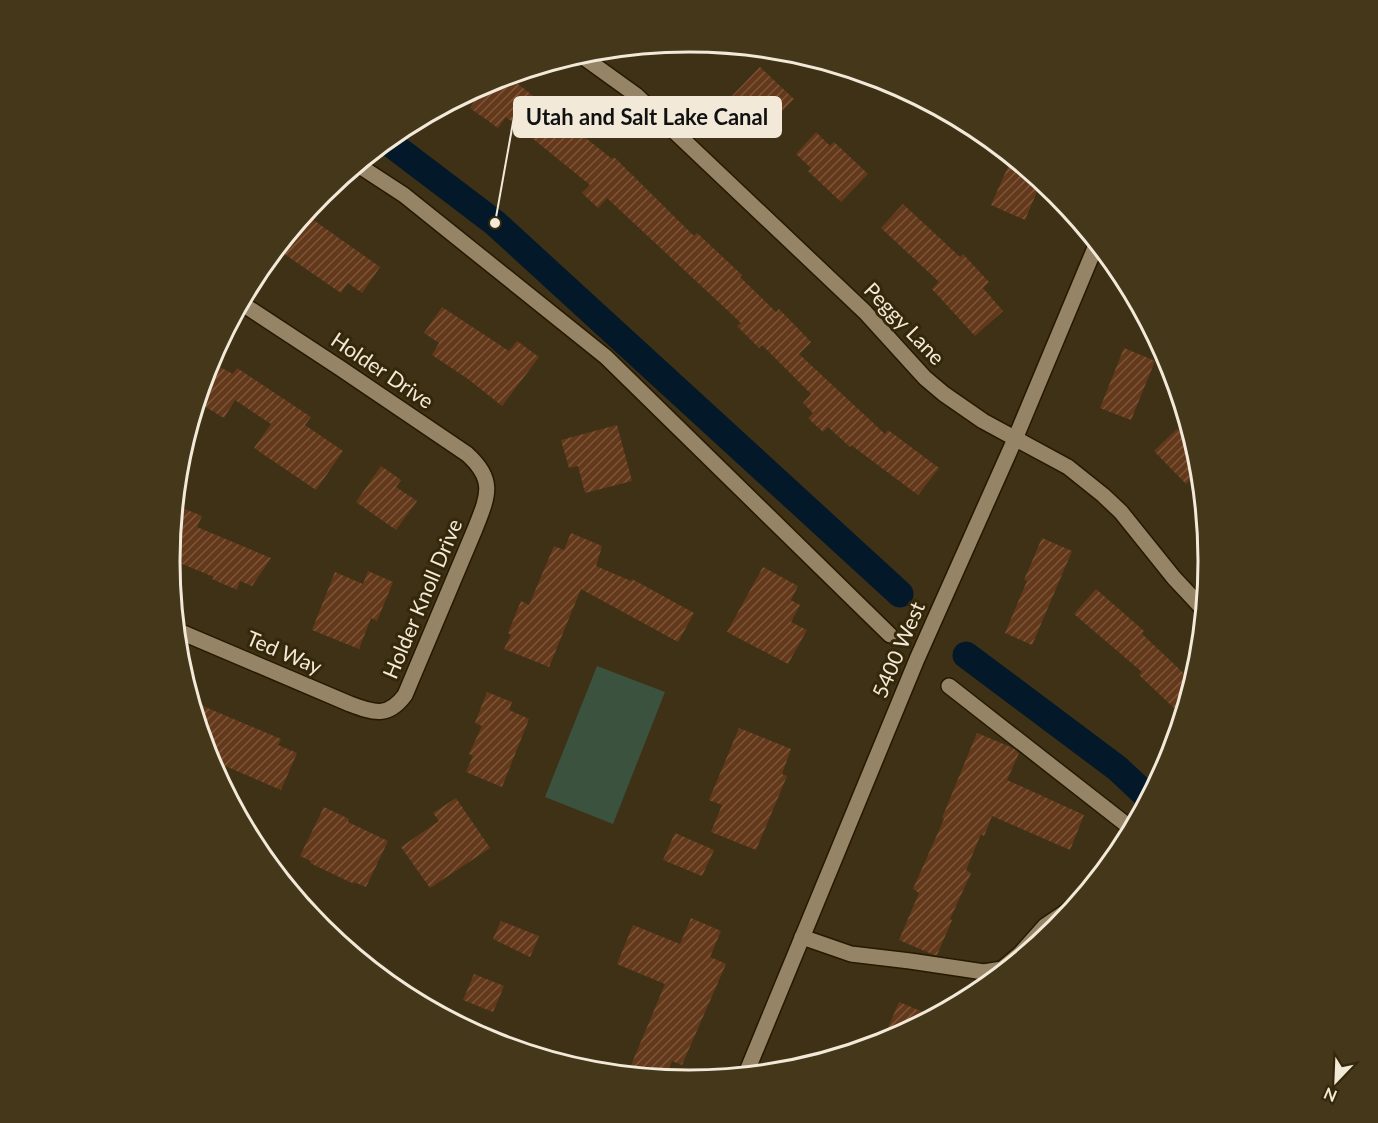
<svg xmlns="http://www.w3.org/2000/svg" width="1378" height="1123" viewBox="0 0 1378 1123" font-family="Lato,sans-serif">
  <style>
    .grass { fill: #3a523e }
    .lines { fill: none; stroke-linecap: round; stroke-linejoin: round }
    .canal { stroke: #03192a; stroke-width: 27 }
    .building { fill: url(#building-hatch) }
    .minor-casing { stroke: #261900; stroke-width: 18 }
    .minor { stroke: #958566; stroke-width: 15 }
    .labels { text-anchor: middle; stroke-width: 6; stroke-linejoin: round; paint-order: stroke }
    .street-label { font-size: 21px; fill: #f2e9d8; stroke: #35270a }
    .rim { fill: none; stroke: #f2e9d8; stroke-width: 3 }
    .leader { fill: none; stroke: #f2e9d8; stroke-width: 2 }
    .callout-dot { fill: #f2e9d8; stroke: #35270a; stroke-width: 2 }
    .callout { fill: #f2e9d8; stroke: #f2e9d8; stroke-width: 2 }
    .callout-label { font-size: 22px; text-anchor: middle; font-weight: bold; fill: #111 }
  </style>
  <defs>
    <pattern id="building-hatch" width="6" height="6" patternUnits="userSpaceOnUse" patternTransform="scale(1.5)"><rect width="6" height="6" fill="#64391b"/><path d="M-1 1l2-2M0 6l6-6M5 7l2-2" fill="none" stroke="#7b563b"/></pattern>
  </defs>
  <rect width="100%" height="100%" fill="#3f3115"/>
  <!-- grass -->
  <path class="grass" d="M597,666L665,692L613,824L545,797Z"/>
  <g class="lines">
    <!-- canal -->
    <g class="canal">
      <path d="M387,141L495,223L900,594"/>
      <path d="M966,655L1117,768L1149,798"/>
    </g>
  </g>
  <!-- building -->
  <g class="building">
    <path d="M760,67L794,99L764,130L730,98Z"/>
    <path d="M508,76L612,159L614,157L694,236L697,233L742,275L740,277L776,312L779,309L811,342L799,354L885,434L888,430L939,468L918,495L851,445L850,447L828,427L823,432L808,418L813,413L803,403L811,394L762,345L759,348L737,326L741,323L607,198L598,208L582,193L590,185L506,117L498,128L470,108L476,99L468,93L491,81Z"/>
    <path d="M816,132L830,146L834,142L868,174L841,202L808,171L811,168L796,154Z"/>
    <path d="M1012,158L1041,182L1025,220L991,205Z"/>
    <path d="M903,204L960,257L963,254L989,282L983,288L1003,311L975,336L932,289L939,282L881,228Z"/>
    <path d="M305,214L380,267L362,293L348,283L341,293L277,249Z"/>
    <path d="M442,307L509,351L517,341L539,357L502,406L468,379L432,355L439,343L424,333Z"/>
    <path d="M1124,348L1155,361L1131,420L1100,408Z"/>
    <path d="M208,367L217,372L220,367L233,374L237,368L311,417L305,425L343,451L316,490L254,448L271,424L235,400L224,418L197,402Z"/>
    <path d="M617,425L632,481L585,493L578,466L569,468L561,440Z"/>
    <path d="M1177,429L1195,448L1199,460L1200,471L1186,484L1154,451Z"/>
    <path d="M381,466L401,480L396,487L417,501L396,530L356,502Z"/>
    <path d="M175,505L202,516L197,527L271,558L252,586L240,581L237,590L212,579L214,577L170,559Z"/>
    <path d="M571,533L602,546L596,566L631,581L632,579L694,613L678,642L581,589L549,667L504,649L511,635L508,633L521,601L529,605L554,546L564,550Z"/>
    <path d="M1042,538L1072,551L1032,645L1005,633L1027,581L1024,580Z"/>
    <path d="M763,567L798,586L791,600L800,605L791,622L807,630L788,664L727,632Z"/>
    <path d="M368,571L393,582L377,621L371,618L359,649L312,630L335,572L363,584Z"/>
    <path d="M1096,589L1144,631L1142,634L1193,682L1190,690L1174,708L1139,675L1142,672L1074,614Z"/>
    <path d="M487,692L512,702L509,710L529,719L502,787L466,772L473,756L469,754L482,726L475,723Z"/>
    <path d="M191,701L281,739L278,745L297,753L281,790L209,759Z"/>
    <path d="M739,728L791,749L782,774L787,776L756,850L711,832L722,805L709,800Z"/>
    <path d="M977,733L1013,748L1019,753L1007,780L1084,815L1070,850L992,816L984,836L981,834L966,870L971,873L950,919L952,920L937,955H934L899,940L919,893L913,889L944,819L942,818Z"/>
    <path d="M456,798L490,848L430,888L401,847L439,821L433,813Z"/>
    <path d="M324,807L349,819L348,822L388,841L366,887L354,882V884L310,863L311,861L300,856Z"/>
    <path d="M675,833L714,850L702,876L663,860Z"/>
    <path d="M691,918L721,931L710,957L726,964L682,1065L672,1061L664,1079L627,1075L665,984L617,964L633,925L680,944Z"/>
    <path d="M501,921L539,936L530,957L493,939Z"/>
    <path d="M474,974L504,986L493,1012L463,1000Z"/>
    <path d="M899,1002L923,1012L917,1026L881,1044Z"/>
  </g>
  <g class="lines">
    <!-- minor casing -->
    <g class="minor-casing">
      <g id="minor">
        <path d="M579,54L636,95L865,312L925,378L944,394L983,421L1068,467L1103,495L1121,512L1174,578L1204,610"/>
        <path d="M358,165L404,195L606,357L890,635"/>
        <path d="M176,630L350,704C374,713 388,718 405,695L475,529C488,496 496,480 467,454L340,368L241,303"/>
        <path d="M949,686L1132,829"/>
        <path d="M802,937L851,954L910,961L984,972L1002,969L1020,954L1045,926L1076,905"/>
        <path d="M745,1076L917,659L1015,439L1097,243"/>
      </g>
    </g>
    <!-- minor -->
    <use href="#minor" class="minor"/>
  </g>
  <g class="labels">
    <!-- street labels -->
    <g class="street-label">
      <text transform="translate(904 324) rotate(46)" y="7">Peggy Lane</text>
      <text transform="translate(382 371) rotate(34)" y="7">Holder Drive</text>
      <text transform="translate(423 599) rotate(-67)" y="7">Holder Knoll Drive</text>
      <text transform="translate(899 650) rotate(-67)" y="7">5400 West</text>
      <text transform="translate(284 653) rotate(23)" y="7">Ted Way</text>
    </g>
  </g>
  <!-- crop -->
  <path d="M0 0H1378V1123H0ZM180 561a509 509 0 1 1 1018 0a509 509 0 1 1-1018 0Z" fill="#44371a" fill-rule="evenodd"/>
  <path class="rim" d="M180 561a509 509 0 1 1 1018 0a509 509 0 1 1-1018 0Z"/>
  <!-- callouts -->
  <path class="leader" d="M495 223L514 117"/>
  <circle class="callout-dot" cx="495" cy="223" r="6"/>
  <rect class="callout" x="514" y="97" width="267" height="40" rx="6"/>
  <g class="callout-label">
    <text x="647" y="125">Utah and Salt Lake Canal</text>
  </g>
  <!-- north arrow -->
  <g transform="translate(1336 1081) rotate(203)" stroke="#35270a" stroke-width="4.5" paint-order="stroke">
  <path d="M0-4.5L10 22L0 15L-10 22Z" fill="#f2e9d8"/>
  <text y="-9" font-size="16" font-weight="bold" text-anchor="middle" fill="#f2e9d8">N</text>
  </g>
</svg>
